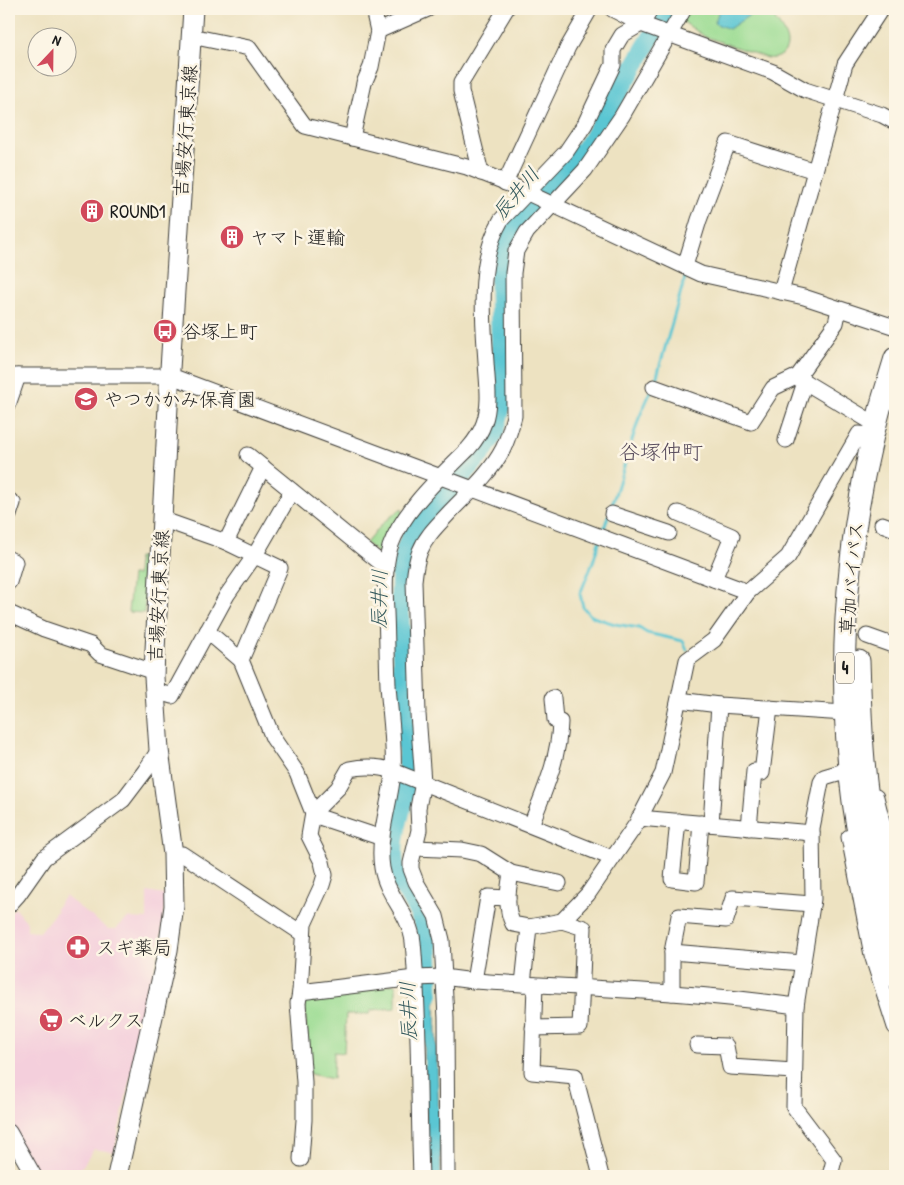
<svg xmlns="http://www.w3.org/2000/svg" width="904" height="1185" viewBox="0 0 904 1185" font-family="'Patrick Hand','Klee One',sans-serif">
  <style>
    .built { fill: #f4cfdc }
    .green { fill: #9bdc93; stroke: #5c7c58 }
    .water { fill: #5ac6d3; stroke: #3b7178 }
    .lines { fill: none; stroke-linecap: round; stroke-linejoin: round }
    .stream { stroke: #5ac6d3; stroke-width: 3 }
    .river { stroke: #5ac6d3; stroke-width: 19 }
    .minor-casing { stroke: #3b3a35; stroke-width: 17 }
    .major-casing { stroke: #3b3a35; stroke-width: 21 }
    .highway-casing { stroke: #3b3a35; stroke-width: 23 }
    .minor { stroke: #fff; stroke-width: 15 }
    .major { stroke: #fff; stroke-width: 19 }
    .highway { stroke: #fff; stroke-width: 21 }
    .labels { text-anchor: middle; stroke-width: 5; stroke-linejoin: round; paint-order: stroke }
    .shield { fill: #fcf5e5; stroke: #5f5d58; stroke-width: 1 }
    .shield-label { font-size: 18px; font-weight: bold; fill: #1c1c1c }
    .street-label { font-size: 19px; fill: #1c1c1c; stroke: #fcf5e5 }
    .poi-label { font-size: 19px; fill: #1c1c1c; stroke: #fcf5e5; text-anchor: start }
    .water-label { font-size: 20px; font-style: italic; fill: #32585c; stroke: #fcf5e5 }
    .quarter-label { font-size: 21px; fill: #584c5d; stroke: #fcf5e5 }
  </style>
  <rect width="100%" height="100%" fill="#fcf5e5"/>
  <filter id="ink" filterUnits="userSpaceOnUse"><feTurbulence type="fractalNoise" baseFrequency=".02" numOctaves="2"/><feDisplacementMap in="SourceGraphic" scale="10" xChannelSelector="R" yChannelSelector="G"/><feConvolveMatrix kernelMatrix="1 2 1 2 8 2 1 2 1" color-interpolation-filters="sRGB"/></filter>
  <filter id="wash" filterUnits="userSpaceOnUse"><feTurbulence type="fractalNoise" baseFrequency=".0096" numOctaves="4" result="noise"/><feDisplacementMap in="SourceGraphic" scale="20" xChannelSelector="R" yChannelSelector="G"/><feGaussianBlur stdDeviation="1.12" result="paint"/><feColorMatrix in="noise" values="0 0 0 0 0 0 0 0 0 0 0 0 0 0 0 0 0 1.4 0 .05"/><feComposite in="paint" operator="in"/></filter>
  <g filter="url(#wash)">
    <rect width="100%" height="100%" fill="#ede2c1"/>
    <!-- built -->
    <path class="built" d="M147,892L165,895L162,931L114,1152L94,1149L76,1176H38L27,1160L9,1121V915L15,908L27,922V931L40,932L57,910L55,909L65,896L108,929H116L128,918L147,919Z"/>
    <!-- green -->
    <g class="green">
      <path d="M688,9H767C775,20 793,38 785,51C780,58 774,59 767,58L704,36L682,21Z"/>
      <path d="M402,508L403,513L382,557L366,543L384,522Z"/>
      <path d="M138,557H148L144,613L128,612L132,575H137Z"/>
      <path d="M396,984V1008L371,1010L370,1014H346L344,1053L334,1052L333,1079L310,1074L304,996Z"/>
    </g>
    <!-- water -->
    <g class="water">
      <path d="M720,9H746L751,14L729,29L714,23Z"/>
      <path d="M422,972H434L441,1176H428Z"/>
    </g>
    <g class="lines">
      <!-- stream -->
      <g class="stream">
        <path d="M655,383L686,274"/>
        <path d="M610,511L639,418L651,391"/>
        <path d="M604,529L608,516"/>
        <path d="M599,542L593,562L580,594L583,607L590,615L596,618L615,624L639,628L647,633L683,641L687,650"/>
      </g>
      <!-- river -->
      <path class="river" d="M429,994C428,972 431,947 424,926C417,903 397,886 394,861C391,833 405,807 407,779C408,760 406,741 405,722C403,684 400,646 400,608C400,583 399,557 412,534L483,452L495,432L502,404L499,291L500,262L508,236L531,208L566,170L589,143L668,9"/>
    </g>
  </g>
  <g filter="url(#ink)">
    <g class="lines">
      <!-- minor casing -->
      <g class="minor-casing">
        <g id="minor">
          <path d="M612,9L641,24L773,72L805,90L882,115L895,122"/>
          <path d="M378,31L428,9"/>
          <path d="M191,36L249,48L305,126L467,167L500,180L701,274L804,297L895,327"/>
          <path d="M352,138L364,83L371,67L378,31L373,9"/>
          <path d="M481,173L461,91V83L506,9"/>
          <path d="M505,183L568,47L590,9"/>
          <path d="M685,266L699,220L728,143L815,171"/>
          <path d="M781,292L845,64L881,9"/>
          <path d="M9,376H169L179,379L748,592"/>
          <path d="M798,376L805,382L875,424"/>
          <path d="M654,387L751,422L773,388L798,376L836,323L839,309"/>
          <path d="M9,402L18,376"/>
          <path d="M786,440L805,382"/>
          <path d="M248,455L387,568"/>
          <path d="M9,500L13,503L9,515"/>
          <path d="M678,513L732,536L714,579"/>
          <path d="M612,514L669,533"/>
          <path d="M161,519L226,542L280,568L241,660L273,738L297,773L313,813"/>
          <path d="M882,524L895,529"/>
          <path d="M226,542L263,467"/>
          <path d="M9,559L15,562L9,582"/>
          <path d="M9,613L44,629L91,645L100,654L154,672"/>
          <path d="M207,631L241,660"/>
          <path d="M867,636L895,646"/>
          <path d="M155,691L172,696L227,595L255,555L292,491"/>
          <path d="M679,700L719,705L845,713"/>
          <path d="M876,797L895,872"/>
          <path d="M313,815L382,838"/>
          <path d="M639,818L812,833"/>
          <path d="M678,821L672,879L696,882L701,823"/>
          <path d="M711,824L719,705"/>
          <path d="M531,825C544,791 559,759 560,722L555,720L553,698"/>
          <path d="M749,828L754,771L762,773L770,708"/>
          <path d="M849,837L872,955L895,1027"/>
          <path d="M416,848L462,850L481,854L511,873L559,883"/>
          <path d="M173,854H182L303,934"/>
          <path d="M511,873C508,891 505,908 513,924L529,927"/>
          <path d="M9,905L18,895L44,858L123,800L145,771L159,750"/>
          <path d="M562,921L588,894L637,823L663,773L687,660L714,640L748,592L788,557L859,434L872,435"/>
          <path d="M672,952L802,963"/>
          <path d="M474,981L488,897L508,898"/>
          <path d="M523,984L529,927L562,921L584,928L580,1027L533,1028"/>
          <path d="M535,985L532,1072L575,1076L601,1176"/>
          <path d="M300,992L415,978L443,977L474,981C582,988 689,991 796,1006"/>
          <path d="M672,993V952L679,916L726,920L733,898L812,904"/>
          <path d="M697,1045L726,1046L730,1067L794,1071"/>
          <path d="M9,1132L34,1176"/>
          <path d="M301,1159L304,1120V1082L298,1003L300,992L304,924L322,885L325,875L322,862L309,836L313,813L338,788L349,769C364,766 378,766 393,771L612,858"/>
          <path d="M421,1176C418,1098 420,1020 413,942C410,914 386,895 382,868C377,837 390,805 393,773C395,744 390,714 388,685C387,661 387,636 386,612C385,591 384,568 390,547C403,510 441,476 468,449C475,441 481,432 484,423C491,403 487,382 486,362C483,316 477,261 501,220L566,152L585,124L613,65V50L622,35L641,24L645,20L650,9"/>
          <path d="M447,1176L446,1018L442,940L436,916L416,882L411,869V863L419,830L418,808L423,782L418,714L414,581C415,571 416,561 420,551C426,536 438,525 448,514C467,494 490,474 503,449C508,439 511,427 514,416L513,273L516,251L527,232L585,170L622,116L684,9"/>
          <path d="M830,1176L834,1160L794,1107L796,1006L813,899L812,828L821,782L824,777L841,772"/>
        </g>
      </g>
      <!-- major casing -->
      <g class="major-casing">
        <path id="major" d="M117,1176L168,950L174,906L173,854L159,750L154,677L155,650L170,369L193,9"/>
      </g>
      <!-- highway casing -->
      <g class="highway-casing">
        <g id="highway">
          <path d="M895,358C851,493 835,636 850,777C857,845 875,912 895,977"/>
          <path d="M859,661C861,721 863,782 875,841C881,869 889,896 895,924"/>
        </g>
      </g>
      <!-- minor -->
      <use href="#minor" class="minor"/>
      <!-- major -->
      <use href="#major" class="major"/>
      <!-- highway -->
      <use href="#highway" class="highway"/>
    </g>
  </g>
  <!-- icons -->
  <defs>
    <g id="building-disc" transform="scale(1.25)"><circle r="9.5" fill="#d1495b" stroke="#fcf5e5"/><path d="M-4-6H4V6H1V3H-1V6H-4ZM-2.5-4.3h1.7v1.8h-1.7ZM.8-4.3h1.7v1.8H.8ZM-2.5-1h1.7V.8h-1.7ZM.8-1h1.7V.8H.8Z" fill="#fff"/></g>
    <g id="bus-disc" transform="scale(1.25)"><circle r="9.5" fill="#d1495b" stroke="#fcf5e5"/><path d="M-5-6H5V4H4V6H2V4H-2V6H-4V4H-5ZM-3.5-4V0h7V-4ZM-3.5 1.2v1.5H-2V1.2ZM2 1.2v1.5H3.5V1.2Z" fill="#fff"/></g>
    <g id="school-disc" transform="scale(1.25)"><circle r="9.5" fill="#d1495b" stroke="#fcf5e5"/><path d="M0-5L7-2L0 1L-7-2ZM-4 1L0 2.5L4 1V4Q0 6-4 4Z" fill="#fff"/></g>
    <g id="pharmacy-disc" transform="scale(1.25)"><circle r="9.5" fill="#d1495b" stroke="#fcf5e5"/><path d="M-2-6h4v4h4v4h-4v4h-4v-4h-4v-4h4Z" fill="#fff"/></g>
    <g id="supermarket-disc" transform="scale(1.25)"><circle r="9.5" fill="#d1495b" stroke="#fcf5e5"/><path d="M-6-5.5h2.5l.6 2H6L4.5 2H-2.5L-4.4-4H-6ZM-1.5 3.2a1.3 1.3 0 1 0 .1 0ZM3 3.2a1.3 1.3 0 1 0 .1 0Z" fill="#fff"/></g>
  </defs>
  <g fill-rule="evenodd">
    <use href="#building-disc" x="92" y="211"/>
    <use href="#building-disc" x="232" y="237"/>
    <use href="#bus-disc" x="165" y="331"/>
    <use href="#school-disc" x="86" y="399"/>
    <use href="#pharmacy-disc" x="78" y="947"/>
    <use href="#supermarket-disc" x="51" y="1020"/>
  </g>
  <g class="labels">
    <!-- shield labels -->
    <rect class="shield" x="836" y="652.5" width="18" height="31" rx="4"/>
    <g class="shield-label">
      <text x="845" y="674">4</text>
    </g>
    <!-- street labels -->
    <g class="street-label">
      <text transform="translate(185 131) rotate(-86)" y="7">吉場安行東京線</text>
      <text transform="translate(851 578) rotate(-85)" y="7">草加バイパス</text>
      <text transform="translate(158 596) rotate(-87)" y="7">吉場安行東京線</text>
    </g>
    <!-- poi labels -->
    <g class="poi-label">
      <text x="110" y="218">ROUND1</text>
      <text x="250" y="244">ヤマト運輸</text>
      <text x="182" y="338">谷塚上町</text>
      <text x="104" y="406">やつかかみ保育園</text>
      <text x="96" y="954">スギ薬局</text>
      <text x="68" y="1027">ベルクス</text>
    </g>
    <!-- water labels -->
    <g class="water-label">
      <text transform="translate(516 193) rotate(-50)" y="7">辰井川</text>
      <text transform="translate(379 599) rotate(-89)" y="7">辰井川</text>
      <text transform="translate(408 1011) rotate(-92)" y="7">辰井川</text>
    </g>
    <!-- quarter labels -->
    <g class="quarter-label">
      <text x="661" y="459">谷塚仲町</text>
    </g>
  </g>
  <!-- margin -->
  <rect width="904" height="1185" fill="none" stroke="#fcf5e5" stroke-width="30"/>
  <!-- north arrow -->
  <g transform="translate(52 52) rotate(22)"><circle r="24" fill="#fcf5e5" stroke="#a29e95"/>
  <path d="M0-4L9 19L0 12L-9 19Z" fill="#d1495b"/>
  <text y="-8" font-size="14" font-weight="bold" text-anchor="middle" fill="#1c1c1c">N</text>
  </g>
</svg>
